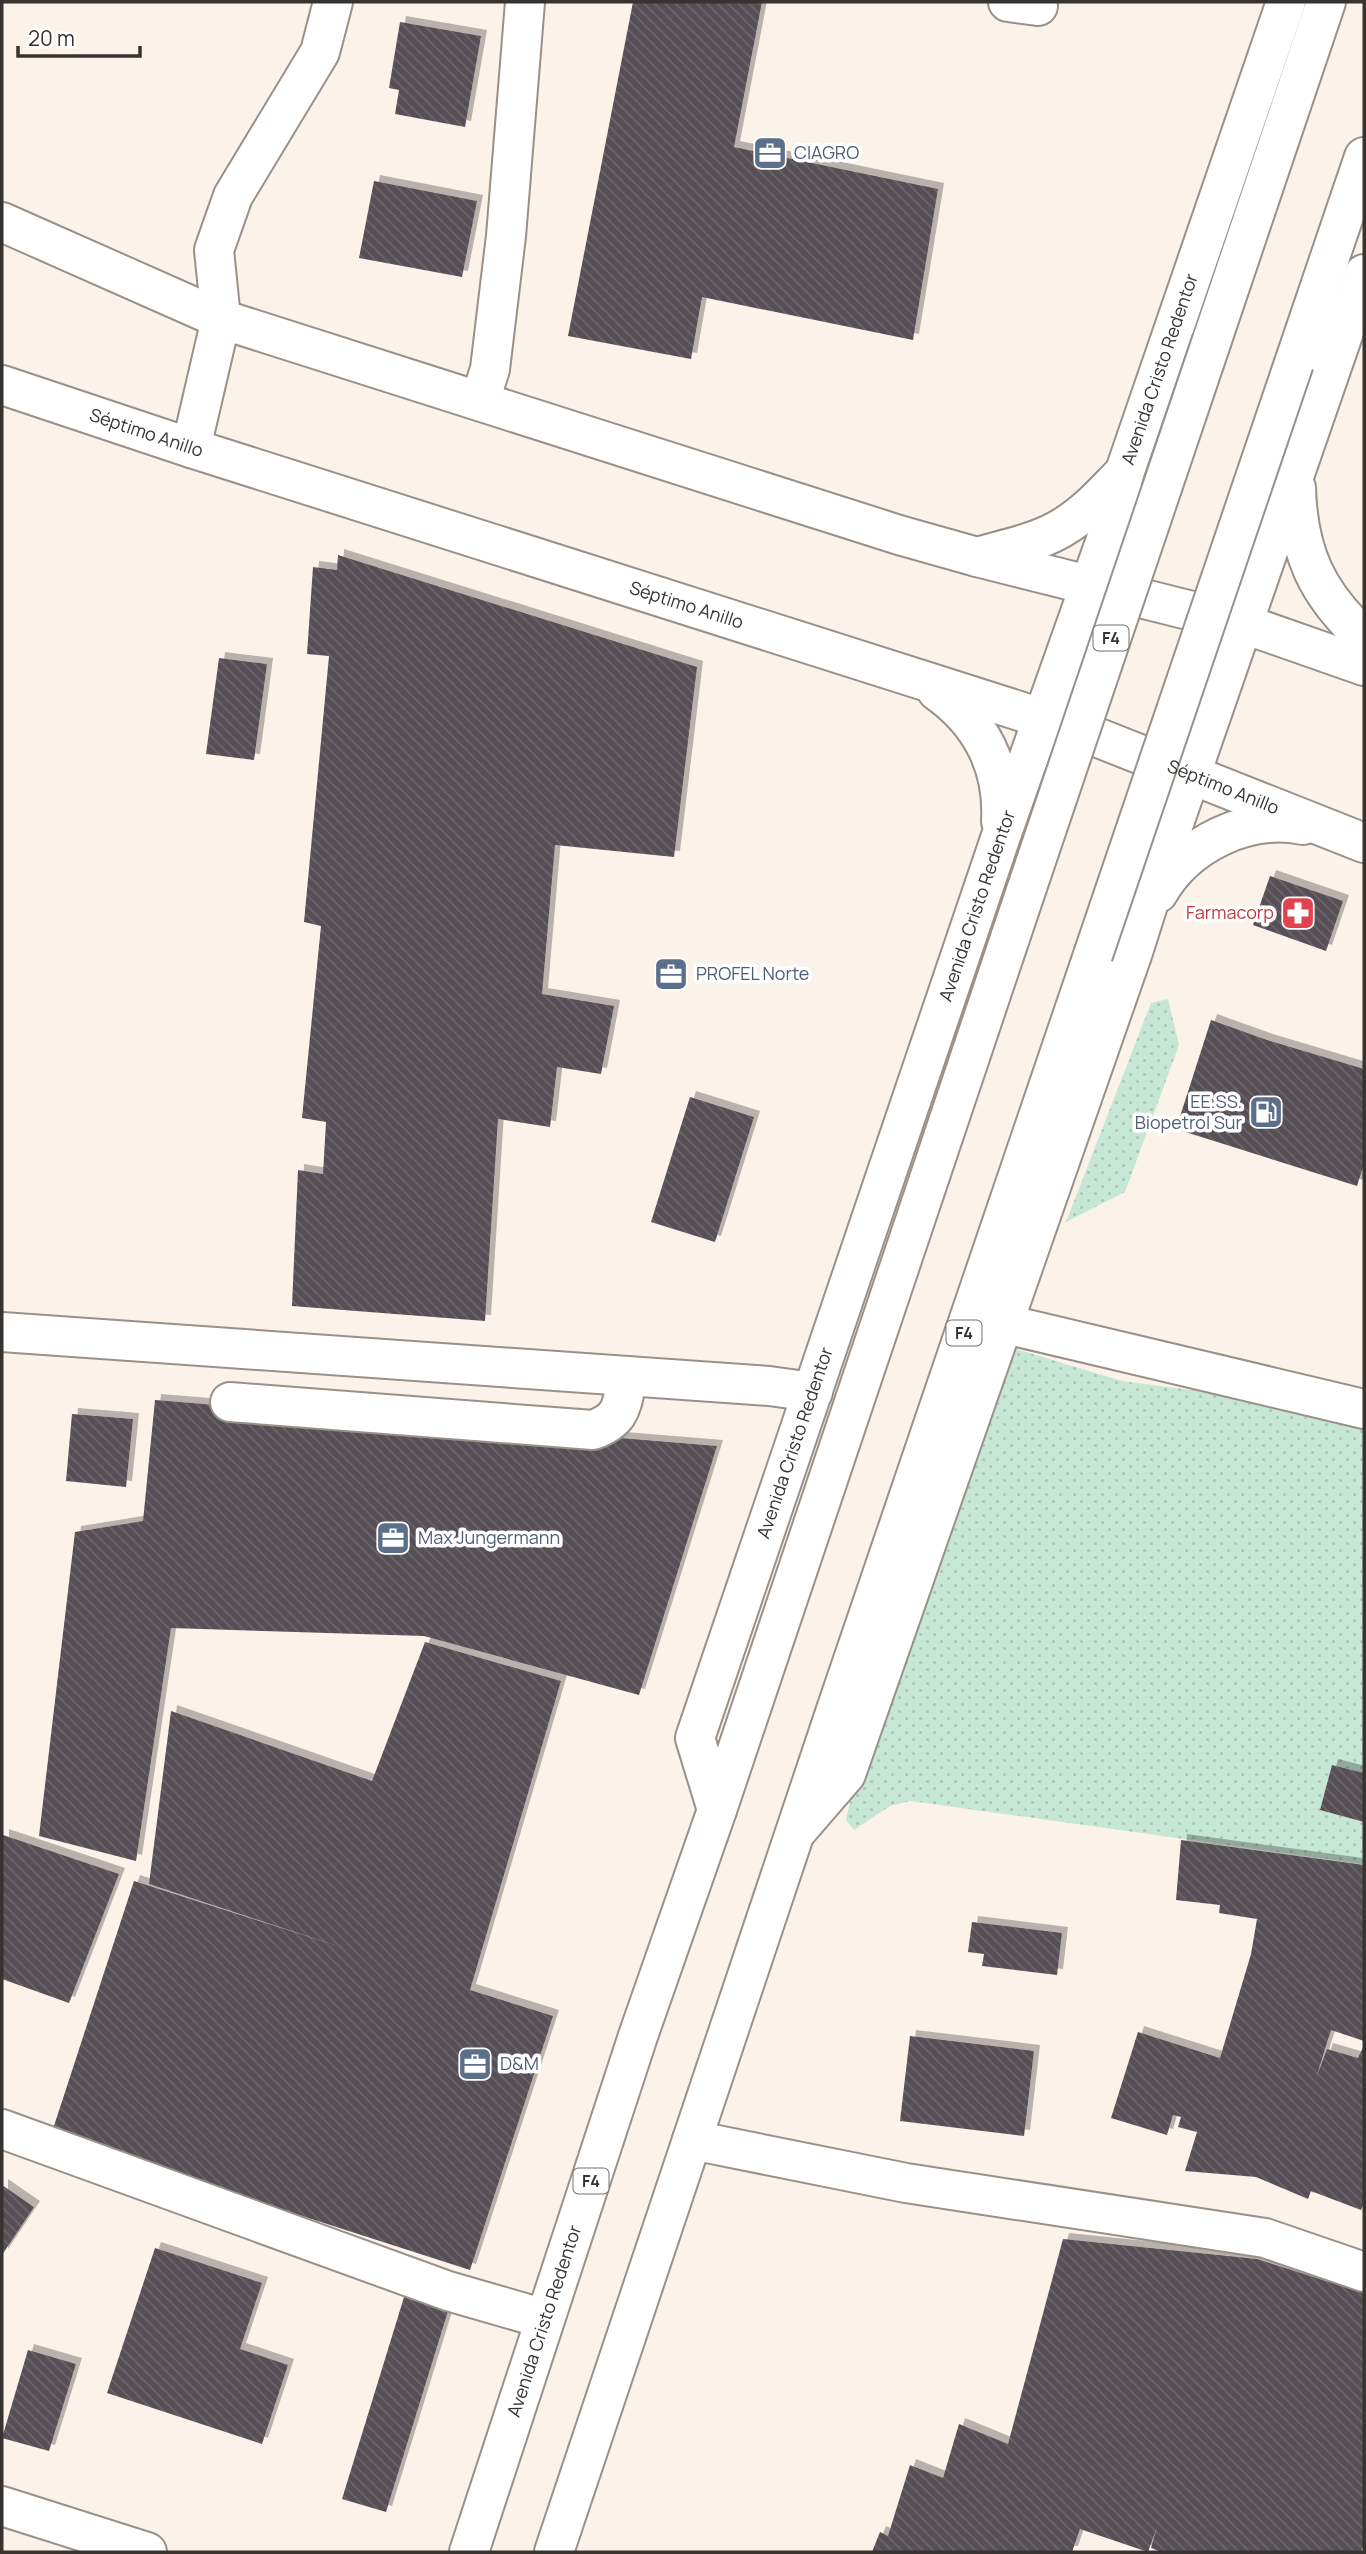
<svg xmlns="http://www.w3.org/2000/svg" width="1366" height="2554" viewBox="0 0 1366 2554" font-family="Manrope,sans-serif">
  <style>
    .grass { fill: url(#grass-dots) }
    .building { fill: url(#building-back-hatch); filter: url(#shadow) }
    .lines { fill: none; stroke-linecap: round; stroke-linejoin: round }
    .minor-casing { stroke: #999189; stroke-width: 42 }
    .major-casing { stroke: #999189; stroke-width: 42 }
    .highway-casing { stroke: #999189; stroke-width: 42 }
    .minor { stroke: #fff; stroke-width: 38 }
    .major { stroke: #fff; stroke-width: 38 }
    .highway { stroke: #fff; stroke-width: 38 }
    .highway-bridge-casing { stroke: #999189; stroke-width: 42; stroke-linecap: butt }
    .highway-bridge { stroke: #fff; stroke-width: 38 }
    .labels { text-anchor: middle; stroke-width: 7; stroke-linejoin: round; paint-order: stroke }
    .shield { fill: #fff; stroke: #72706e; stroke-width: 2 }
    .shield-label { font-size: 16px; font-weight: bold; fill: #363330 }
    .service-label { font-size: 18px; fill: #4e5e75; stroke: #fff; text-anchor: start }
    .street-label { font-size: 18px; fill: #363330; stroke: #fff }
    .health-label { font-size: 18px; fill: #be3a42; stroke: #fff; text-anchor: end }
  </style>
  <defs>
    <pattern id="grass-dots" width="8" height="8" patternUnits="userSpaceOnUse" patternTransform="scale(1.75)"><rect width="8" height="8" fill="#c6e6d6"/><path d="M2 2h.1M6 6h.1" fill="none" stroke="#abc6b8" stroke-width="1.8" stroke-linecap="round"/></pattern>
    <pattern id="building-back-hatch" width="6" height="6" patternUnits="userSpaceOnUse" patternTransform="scale(1.75)"><rect width="6" height="6" fill="#564f56"/><path d="M-1 5l2 2M0 0l6 6M5-1l2 2" fill="none" stroke="#6c666b"/></pattern>
    <filter id="shadow"><feDropShadow dx="6" dy="-6" stdDeviation="0" flood-color="#0004"/></filter>
  </defs>
  <rect width="100%" height="100%" fill="#fbf2ea"/>
  <!-- grass -->
  <g class="grass">
    <path d="M1168,999L1179,1045L1125,1192L1066,1222L1151,1003Z"/>
    <path d="M1013,1348L1122,1381L1236,1396L1364,1426V1773L1332,1765L1320,1810L1364,1822V1864L911,1801L890,1806L854,1830L846,1820L859,1761Z"/>
  </g>
  <!-- building -->
  <g class="building">
    <path d="M633,2H762L734,147L938,189L913,340L702,297L691,359L568,336Z"/>
    <path d="M400,22L481,36L465,127L395,114L399,90L389,88Z"/>
    <path d="M374,181L477,201L462,277L359,258Z"/>
    <path d="M338,555L697,667L674,857L555,845L542,994L614,1006L601,1074L557,1067L550,1127L498,1119L485,1321L292,1306L298,1170L323,1174L326,1122L302,1118L321,926L304,922L329,656L307,654L313,567L337,570Z"/>
    <path d="M219,658L267,664L254,760L206,754Z"/>
    <path d="M1270,876L1343,901L1326,951L1253,925Z"/>
    <path d="M1211,1020L1267,1040L1364,1069V1164L1357,1186L1176,1129Z"/>
    <path d="M690,1097L754,1117L715,1242L651,1222Z"/>
    <path d="M155,1400L717,1446L639,1695L424,1636L171,1628L136,1861L39,1836L75,1532L143,1521Z"/>
    <path d="M72,1414L133,1419L126,1487L66,1481Z"/>
    <path d="M425,1642L561,1681L470,1990L553,2016L470,2270L51,2135L134,1881L353,1951L149,1884L171,1711L372,1781Z"/>
    <path d="M1332,1765L1364,1773V1822L1320,1810Z"/>
    <path d="M3,1835L119,1874L69,2003L2,1979Z"/>
    <path d="M1181,1840L1364,1865V2041L1331,2030L1316,2078L1327,2049L1358,2058L1364,2045V2203L1361,2210L1311,2191L1308,2199L1256,2177L1185,2171L1197,2132L1178,2127L1181,2117L1173,2115L1167,2135L1111,2118L1138,2032L1220,2058L1251,1954L1257,1919L1219,1913L1220,1905L1176,1900Z"/>
    <path d="M972,1922L1062,1933L1057,1975L982,1966L984,1954L968,1952Z"/>
    <path d="M910,2036L1034,2051L1024,2136L900,2121Z"/>
    <path d="M2,2185L34,2207L2,2255Z"/>
    <path d="M1063,2239L1257,2259L1364,2293V2544L1361,2552H1162L1151,2548L1157,2527L1148,2552L1080,2529L1072,2552H872L880,2532L888,2536L910,2465L943,2478L959,2424L1008,2444Z"/>
    <path d="M155,2248L262,2283L240,2349L288,2365L262,2444L107,2393Z"/>
    <path d="M405,2294L449,2308L386,2512L342,2499Z"/>
    <path d="M28,2350L76,2364L49,2451L2,2438Z"/>
  </g>
  <g class="lines">
    <!-- minor casing -->
    <g class="minor-casing">
      <g id="minor">
        <path d="M1008,2L1038,6"/>
        <path d="M480,401L490,369L506,236L525,2"/>
        <path d="M191,448L221,319L214,250L233,196L320,52L333,2"/>
        <path d="M1001,1323L1364,1409"/>
        <path d="M2,1332L769,1386L813,1392"/>
        <path d="M230,1402L593,1430C623,1419 621,1406 628,1376"/>
        <path d="M2,2129L448,2291L545,2319"/>
        <path d="M692,2140L906,2183L1265,2238L1364,2272"/>
        <path d="M2,2506L147,2552"/>
      </g>
    </g>
    <!-- major casing -->
    <g class="major-casing">
      <g id="major">
        <path d="M2,222L221,319L899,535L977,557L1244,624L1364,666"/>
        <path id="s1" d="M2,385L191,448L1076,729L1364,843"/>
        <path d="M1296,488C1298,553 1317,594 1364,637"/>
        <path d="M977,557C1008,548 1042,542 1068,524C1090,510 1106,491 1124,473"/>
        <path d="M937,691C981,722 1004,767 1001,821"/>
        <path d="M1158,893C1186,844 1247,814 1303,825"/>
        <path id="s2" d="M717,1810L695,1738L1001,836L1109,531L1125,471L1286,2"/>
        <path d="M795,1833L846,1774L1133,952L1172,829L1364,274"/>
      </g>
    </g>
    <!-- highway casing -->
    <g class="highway-casing">
      <g id="highway">
        <path d="M1212,340L1326,2"/>
        <path d="M1294,363L1364,157"/>
        <path id="s3" d="M469,2552L638,2036L717,1810L1011,935"/>
        <path d="M554,2552L836,1710L1093,955"/>
      </g>
    </g>
    <!-- minor -->
    <use href="#minor" class="minor"/>
    <!-- major -->
    <use href="#major" class="major"/>
    <!-- highway -->
    <use href="#highway" class="highway"/>
    <!-- highway-bridge casing -->
    <g class="highway-bridge-casing">
      <g id="highway-bridge">
        <path d="M1011,935L1212,340"/>
        <path d="M1093,955L1294,363"/>
      </g>
    </g>
    <!-- highway-bridge -->
    <use href="#highway-bridge" class="highway-bridge"/>
  </g>
  <!-- icons -->
  <defs>
    <g id="office-square" transform="scale(1.75)"><rect x="-9" y="-9" width="18" height="18" rx="4" fill="#5c6f8a" stroke="#fff"/><path d="M-6-3h4V-5.5h4V-3h4V5H-6ZM-1-4.5V-3h2v-1.5ZM-6 0V1H6V0Z" fill="#fff"/></g>
    <g id="pharmacy-square" transform="scale(1.75)"><rect x="-9" y="-9" width="18" height="18" rx="4" fill="#e0444e" stroke="#fff"/><path d="M-2-6h4v4h4v4h-4v4h-4v-4h-4v-4h4Z" fill="#fff"/></g>
    <g id="fuel-square" transform="scale(1.75)"><rect x="-9" y="-9" width="18" height="18" rx="4" fill="#5c6f8a" stroke="#fff"/><path d="M-5.5-6h7V0h2V4h1.3V-2.5L3-4.5l.8-.8L6-3V5H2.5V1h-1V6h-7ZM-4.2-4.7v3.2H.2V-4.7Z" fill="#fff"/></g>
  </defs>
  <g fill-rule="evenodd">
    <use href="#office-square" x="770" y="153"/>
    <use href="#pharmacy-square" x="1298" y="913"/>
    <use href="#office-square" x="671" y="974"/>
    <use href="#fuel-square" x="1266" y="1112"/>
    <use href="#office-square" x="393" y="1538"/>
    <use href="#office-square" x="475" y="2064"/>
  </g>
  <g class="labels">
    <!-- shield labels -->
    <g class="shield">
      <rect x="1093.5" y="625.5" width="35" height="25" rx="5"/>
      <rect x="946.5" y="1320.5" width="35" height="25" rx="5"/>
      <rect x="573.5" y="2168.5" width="35" height="25" rx="5"/>
    </g>
    <g class="shield-label">
      <text x="1111" y="644">F4</text>
      <text x="964" y="1339">F4</text>
      <text x="591" y="2187">F4</text>
    </g>
    <!-- service labels -->
    <g class="service-label">
      <text x="794" y="159">CIAGRO</text>
      <text x="696" y="980">PROFEL Norte</text>
      <text x="1242" y="1108" text-anchor="end">EE.SS.<tspan x="1242" dy="21">Biopetrol Sur</tspan></text>
      <text x="418" y="1544">Max Jungermann</text>
      <text x="500" y="2070">D&amp;M</text>
    </g>
    <!-- street labels -->
    <g class="street-label">
      <text dy="6" stroke="none"><textPath href="#s2" startOffset="1521">Avenida Cristo Redentor</textPath></text>
      <text dy="6" stroke="none"><textPath href="#s1" startOffset="152">Séptimo Anillo</textPath></text>
      <text dy="6" stroke="none"><textPath href="#s1" startOffset="719">Séptimo Anillo</textPath></text>
      <text dy="6" stroke="none"><textPath href="#s1" startOffset="1286">Séptimo Anillo</textPath></text>
      <text dy="6" stroke="none"><textPath href="#s2" startOffset="954">Avenida Cristo Redentor</textPath></text>
      <text dy="6" stroke="none"><textPath href="#s2" startOffset="387">Avenida Cristo Redentor</textPath></text>
      <text dy="6" stroke="none"><textPath href="#s3" startOffset="243">Avenida Cristo Redentor</textPath></text>
    </g>
    <!-- health labels -->
    <g class="health-label">
      <text x="1274" y="919">Farmacorp</text>
    </g>
  </g>
  <!-- border -->
  <rect width="1366" height="2554" fill="none" stroke="#363330" stroke-width="7"/>
  <!-- scale -->
  <path d="M18 46v10h122v-10" fill="none" stroke="#363330" stroke-width="3.5"/>
  <text x="28" y="46" font-size="21" fill="#363330" stroke="#ffffff" stroke-width="5" paint-order="stroke">20 m</text>
</svg>
